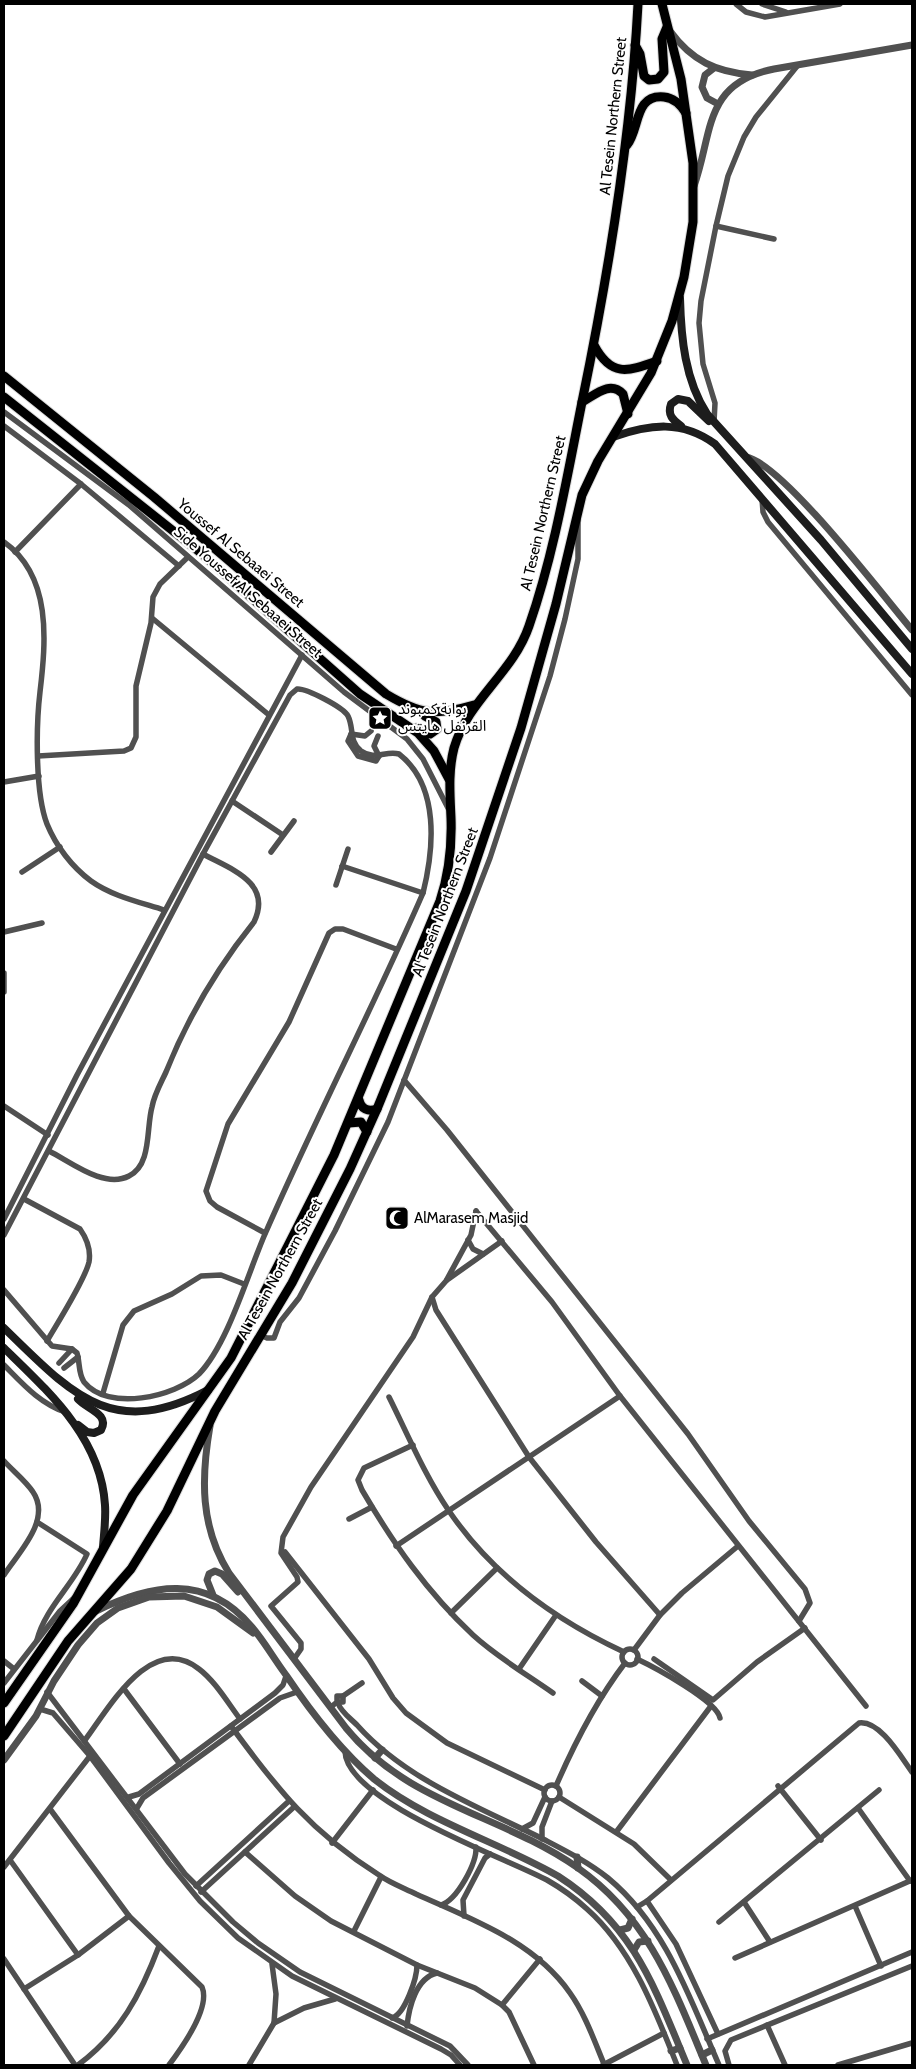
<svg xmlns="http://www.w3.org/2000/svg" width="916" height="2069" viewBox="0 0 916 2069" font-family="Cabin,'Noto Sans Arabic',sans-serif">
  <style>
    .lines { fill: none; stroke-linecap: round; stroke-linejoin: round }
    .primary-casing { stroke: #dbdbdb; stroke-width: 11 }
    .minor { stroke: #505050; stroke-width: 5.5 }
    .tertiary { stroke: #505050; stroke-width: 7 }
    .secondary { stroke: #1d1d1d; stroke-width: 8 }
    .primary { stroke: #000; stroke-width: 9 }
    .labels { text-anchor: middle; stroke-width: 4; stroke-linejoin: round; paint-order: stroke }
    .street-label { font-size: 15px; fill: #000; stroke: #fff }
    .poi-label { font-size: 15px; fill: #000; stroke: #fff; text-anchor: start }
  </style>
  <rect width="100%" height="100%" fill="#fff"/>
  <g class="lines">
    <!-- primary casing -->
    <g class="primary-casing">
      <g id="primary">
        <path d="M635,45L640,54L644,76L649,80L658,79L664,72L662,39L667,27"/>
        <path d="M627,145C640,129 634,94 664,97C674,98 681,105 686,113"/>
        <path d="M594,345C611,377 627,372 657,361"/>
        <path d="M4,376L154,497L386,694C421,715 436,716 474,705"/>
        <path d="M4,397L201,553L360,694L418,733L434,751L449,779"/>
        <path d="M582,402C595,395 610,380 623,394L628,414"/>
        <path d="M417,728L430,734L437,729L436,722L425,716L422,712"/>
        <path d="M359,1100C361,1109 368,1112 377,1109"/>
        <path d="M349,1123L361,1122L367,1132"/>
        <path d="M4,1703L73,1604L133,1495L231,1358L334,1155L440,901C449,874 452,847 451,818C450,795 448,771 454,748C468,700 513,673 529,626C554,554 567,477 582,402C609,271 631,138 638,4"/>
        <path d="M4,1736L68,1641L131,1569L167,1511L215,1411L292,1283L350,1169L377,1109L466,891L521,728L556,604L582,495L598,461L651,373L672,321L684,277L693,222V163L681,79L662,4"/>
      </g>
    </g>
    <!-- minor -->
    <g class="minor">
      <path d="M736,4L746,12L765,17L840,4"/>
      <path d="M762,4L786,12"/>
      <path d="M716,226L774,239"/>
      <path d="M4,412L129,505L344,692L407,739L423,759L448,808"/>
      <path d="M714,422L715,403L703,364L699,323L701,301L716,226L728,176L744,137L756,117L798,65"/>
      <path d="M4,426L81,484L179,566"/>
      <path d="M762,499L763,512L768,522L912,695"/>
      <path d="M4,542C52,576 46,641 40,692C36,726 35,793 47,824C56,846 72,867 91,881C112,896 139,902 164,910"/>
      <path d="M15,552L81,484"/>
      <path d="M152,618L269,715"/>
      <path d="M375,727L379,720"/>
      <path d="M351,734L348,741L358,756L376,761L379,756"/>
      <path d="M351,734L365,736L371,731"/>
      <path d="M378,736L374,746L379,756"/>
      <path d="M38,756L124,751L131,748L136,737V686L151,623L153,597L160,584L188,557"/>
      <path d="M4,782L39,776"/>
      <path d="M232,801L283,835"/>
      <path d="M271,852L294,821"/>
      <path d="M342,866L423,893"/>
      <path d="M22,872L60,847"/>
      <path d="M336,885L348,849"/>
      <path d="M4,932L42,923"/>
      <path d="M4,973V992"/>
      <path d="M404,1080L447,1130L688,1434L749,1521L805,1589L810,1603L799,1621"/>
      <path d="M4,1106L48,1135"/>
      <path d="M49,1151C71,1162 104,1189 129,1176C152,1165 146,1128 152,1107C154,1095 161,1083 166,1072C188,1017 217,968 254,922C273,882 230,869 203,854"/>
      <path d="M24,1199L80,1229C87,1239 91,1250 89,1262C85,1280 58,1322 47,1341"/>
      <path d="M476,1211L552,1302L620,1396L866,1706"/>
      <path d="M4,1219L77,1075L302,655"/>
      <path d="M265,1233L217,1207L210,1201L206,1191L228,1124L289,1022L329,933L335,929H343L396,949"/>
      <path d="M4,1235L203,854L290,695L297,689C306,688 343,707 348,716C354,728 349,742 361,751C375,761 386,750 399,754C440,786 434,849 423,893C373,1008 315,1119 265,1234C248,1273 228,1344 199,1374C175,1397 108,1412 84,1382C78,1373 80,1362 77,1353L72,1349L52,1346L4,1290"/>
      <path d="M468,1240L473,1249L483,1254"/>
      <path d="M447,1280L502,1241"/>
      <path d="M432,1297L436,1310L529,1457L596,1542L660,1615"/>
      <path d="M260,1335L267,1338H274L280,1322L299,1298L335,1231L388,1122L490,858L550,676L565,619L578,559V520"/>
      <path d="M59,1363L72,1349"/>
      <path d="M4,1365C22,1383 39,1403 65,1412"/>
      <path d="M64,1368L78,1357"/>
      <path d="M103,1393L123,1325L134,1311L172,1294L201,1276L221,1275L244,1284"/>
      <path d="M389,1397C408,1435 425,1476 449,1511C492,1574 555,1620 624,1652"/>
      <path d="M413,1445L364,1468L358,1480L362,1490C393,1543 427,1592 473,1635C497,1657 526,1674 553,1693"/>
      <path d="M4,1461C13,1471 26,1481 33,1492C52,1520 18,1553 4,1575"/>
      <path d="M349,1519L372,1507"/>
      <path d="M396,1546L620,1396"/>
      <path d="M285,1552L369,1659L393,1698L406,1713L447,1743L545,1790"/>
      <path d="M451,1613L497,1568"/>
      <path d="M37,1640C45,1608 74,1584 87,1554L37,1522"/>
      <circle cx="630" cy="1657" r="8"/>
      <path d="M634,1650L660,1615L682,1593L738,1546"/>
      <path d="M294,1659L301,1649V1643L271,1606L298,1582L297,1577L281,1553L283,1537L311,1487L413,1337L432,1297L446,1281L471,1235L476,1211"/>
      <path d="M637,1659C654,1667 717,1701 720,1718"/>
      <path d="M654,1659L713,1700L757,1662L805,1628"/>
      <path d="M4,1661L14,1669"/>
      <path d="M519,1669L556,1615"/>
      <path d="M582,1681L602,1696"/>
      <path d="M4,1683L60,1611L74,1598"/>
      <path d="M124,1689L180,1764"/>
      <path d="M47,1692L185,1874L233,1922L258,1943L300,1972L450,2046L468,2065"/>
      <path d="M343,1696L362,1683"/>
      <path d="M338,1703C341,1712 350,1718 357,1725C406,1780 479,1807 543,1839C566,1851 588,1862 608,1878C666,1926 690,1999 719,2065"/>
      <path d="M331,1707L337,1702H343V1696H337V1702"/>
      <path d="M40,1709L53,1713L90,1756L169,1863L200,1901L238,1938L292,1976L441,2049L451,2055L460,2065"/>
      <path d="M231,1726C278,1790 311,1832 379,1875C390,1883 404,1888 416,1894C471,1919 534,1941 570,1993C585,2014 594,2040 604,2064"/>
      <path d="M85,1740C109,1708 151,1631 199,1669C215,1681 228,1703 240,1719"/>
      <path d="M345,1751C345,1801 506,1858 547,1880C561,1888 575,1898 587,1909C632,1949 655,2010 677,2065"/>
      <circle cx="552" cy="1793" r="8"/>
      <path d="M556,1786C575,1742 596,1701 625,1663"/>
      <path d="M778,1786L821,1840"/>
      <path d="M129,1797L139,1794L275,1693L283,1685L286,1676"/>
      <path d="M559,1797L634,1844L671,1880"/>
      <path d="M137,1808L143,1798L280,1698L297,1692"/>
      <path d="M858,1808L910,1881"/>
      <path d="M50,1809L129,1916L202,1987C211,2008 181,2049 169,2065"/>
      <path d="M522,1829L533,1823L545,1797"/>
      <path d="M617,1831L711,1706"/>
      <path d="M542,1839V1827L552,1801"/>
      <path d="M332,1843L373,1790"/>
      <path d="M245,1852L295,1896L331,1921L417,1965L475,1988L502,2005L509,2012L534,2065"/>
      <path d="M10,1860L78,1955"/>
      <path d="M4,1867L90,1756"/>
      <path d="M196,1886L289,1801"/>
      <path d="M201,1892L294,1807"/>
      <path d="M647,1901L676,1944L718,2034"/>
      <path d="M744,1902L770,1942"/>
      <path d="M441,1905C457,1900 477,1863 476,1847"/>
      <path d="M855,1906L881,1966"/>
      <path d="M637,1907L647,1901L859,1723C880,1720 901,1757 912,1772"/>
      <path d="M464,1916L463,1900L485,1858L490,1854"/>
      <path d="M719,1922L879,1790"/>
      <path d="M354,1931L381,1877"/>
      <path d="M735,1958L912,1880"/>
      <path d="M4,1959L75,2065"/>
      <path d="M24,1989L78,1955L129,1916"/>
      <path d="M502,2005L540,1959"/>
      <path d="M392,2018C405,2014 417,1978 417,1965"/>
      <path d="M274,2023L304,2008L335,1999"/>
      <path d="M767,2025L785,2065"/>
      <path d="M407,2026C409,2007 416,1978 437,1973"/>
      <path d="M707,2039L912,1952"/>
      <path d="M78,2065C120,2034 141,1994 159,1946"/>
      <path d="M249,2065L274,2023L276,1994L272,1964"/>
      <path d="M603,2065L664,2033"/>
      <path d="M729,2065L725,2051L731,2040L912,1966"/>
      <path d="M838,2065L912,2043"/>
    </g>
    <!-- tertiary -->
    <g class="tertiary">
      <path d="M670,31C692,61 716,72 752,75"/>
      <path d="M714,68L705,75L702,87L707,98L718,104"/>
      <path d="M694,186C713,133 703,83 774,69L912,45"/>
      <path d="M746,457C782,463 884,597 912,630"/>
      <path d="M210,1426C201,1478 200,1527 229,1573L346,1728C409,1805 501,1814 578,1868C649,1918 674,1989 706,2065"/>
      <path d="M213,1595L207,1580L209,1574L215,1571L222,1574L238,1592"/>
      <path d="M96,1611C151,1584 206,1573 251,1626C264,1641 274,1659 286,1675C311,1712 340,1750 374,1779C428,1822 499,1842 558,1876C634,1925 654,1986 687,2065"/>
      <path d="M375,1758L382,1750"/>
      <path d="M4,1760L36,1716L54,1681L78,1645L97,1623L118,1608L149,1597L184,1596L217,1607L253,1633"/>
      <path d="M577,1857L578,1868"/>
      <path d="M620,1930L628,1928L632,1919"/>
      <path d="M634,1950L639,1942L648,1941"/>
      <path d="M671,2051L680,2048"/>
      <path d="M702,2055L712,2050"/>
    </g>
    <!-- secondary -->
    <g class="secondary">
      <path d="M680,298C681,338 685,380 707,414L821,540L912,649"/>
      <path d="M681,426C673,420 667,415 671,404L678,399L688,401L709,421"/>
      <path d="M613,437C650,424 682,420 715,444L912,674"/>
      <path d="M4,1328C71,1393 111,1441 208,1390"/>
      <path d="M4,1348C49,1392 101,1438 105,1505C106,1519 104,1533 103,1547"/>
      <path d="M78,1399C87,1409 110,1414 101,1430L94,1433L87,1432L78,1425"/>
    </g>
    <!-- primary -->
    <use href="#primary" class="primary"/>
  </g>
  <!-- icons -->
  <defs>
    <g id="sight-square" transform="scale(1.25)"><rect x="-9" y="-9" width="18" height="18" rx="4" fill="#000" stroke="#fff"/><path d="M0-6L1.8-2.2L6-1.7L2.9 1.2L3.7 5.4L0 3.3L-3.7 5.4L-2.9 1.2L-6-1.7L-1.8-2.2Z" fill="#fff"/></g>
    <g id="mosque-square" transform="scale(1.25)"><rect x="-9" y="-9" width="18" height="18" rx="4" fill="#000" stroke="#fff"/><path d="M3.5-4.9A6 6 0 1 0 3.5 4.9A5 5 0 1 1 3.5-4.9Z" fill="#fff"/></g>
  </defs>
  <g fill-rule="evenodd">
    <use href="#sight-square" x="380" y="718"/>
    <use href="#mosque-square" x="397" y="1218"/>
  </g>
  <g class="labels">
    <!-- street labels -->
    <g class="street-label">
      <text transform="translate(613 116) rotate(-84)" y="5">Al Tesein Northern Street</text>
      <text transform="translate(543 513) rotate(-77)" y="5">Al Tesein Northern Street</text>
      <text transform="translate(241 553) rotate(40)" y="5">Youssef Al Sebaaei Street</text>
      <text transform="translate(248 592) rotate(41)" y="5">Side Youssef Al Sebaaei Street</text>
      <text transform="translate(445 902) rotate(-69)" y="5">Al Tesein Northern Street</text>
      <text transform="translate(280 1269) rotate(-61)" y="5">Al Tesein Northern Street</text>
    </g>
    <!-- poi labels -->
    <g class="poi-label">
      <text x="398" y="714">بوابة كمبوند<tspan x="398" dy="17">القرنفل هايتس</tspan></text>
      <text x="414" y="1223">AlMarasem Masjid</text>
    </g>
  </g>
  <!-- border -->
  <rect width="916" height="2069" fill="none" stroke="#000000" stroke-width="10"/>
</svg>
